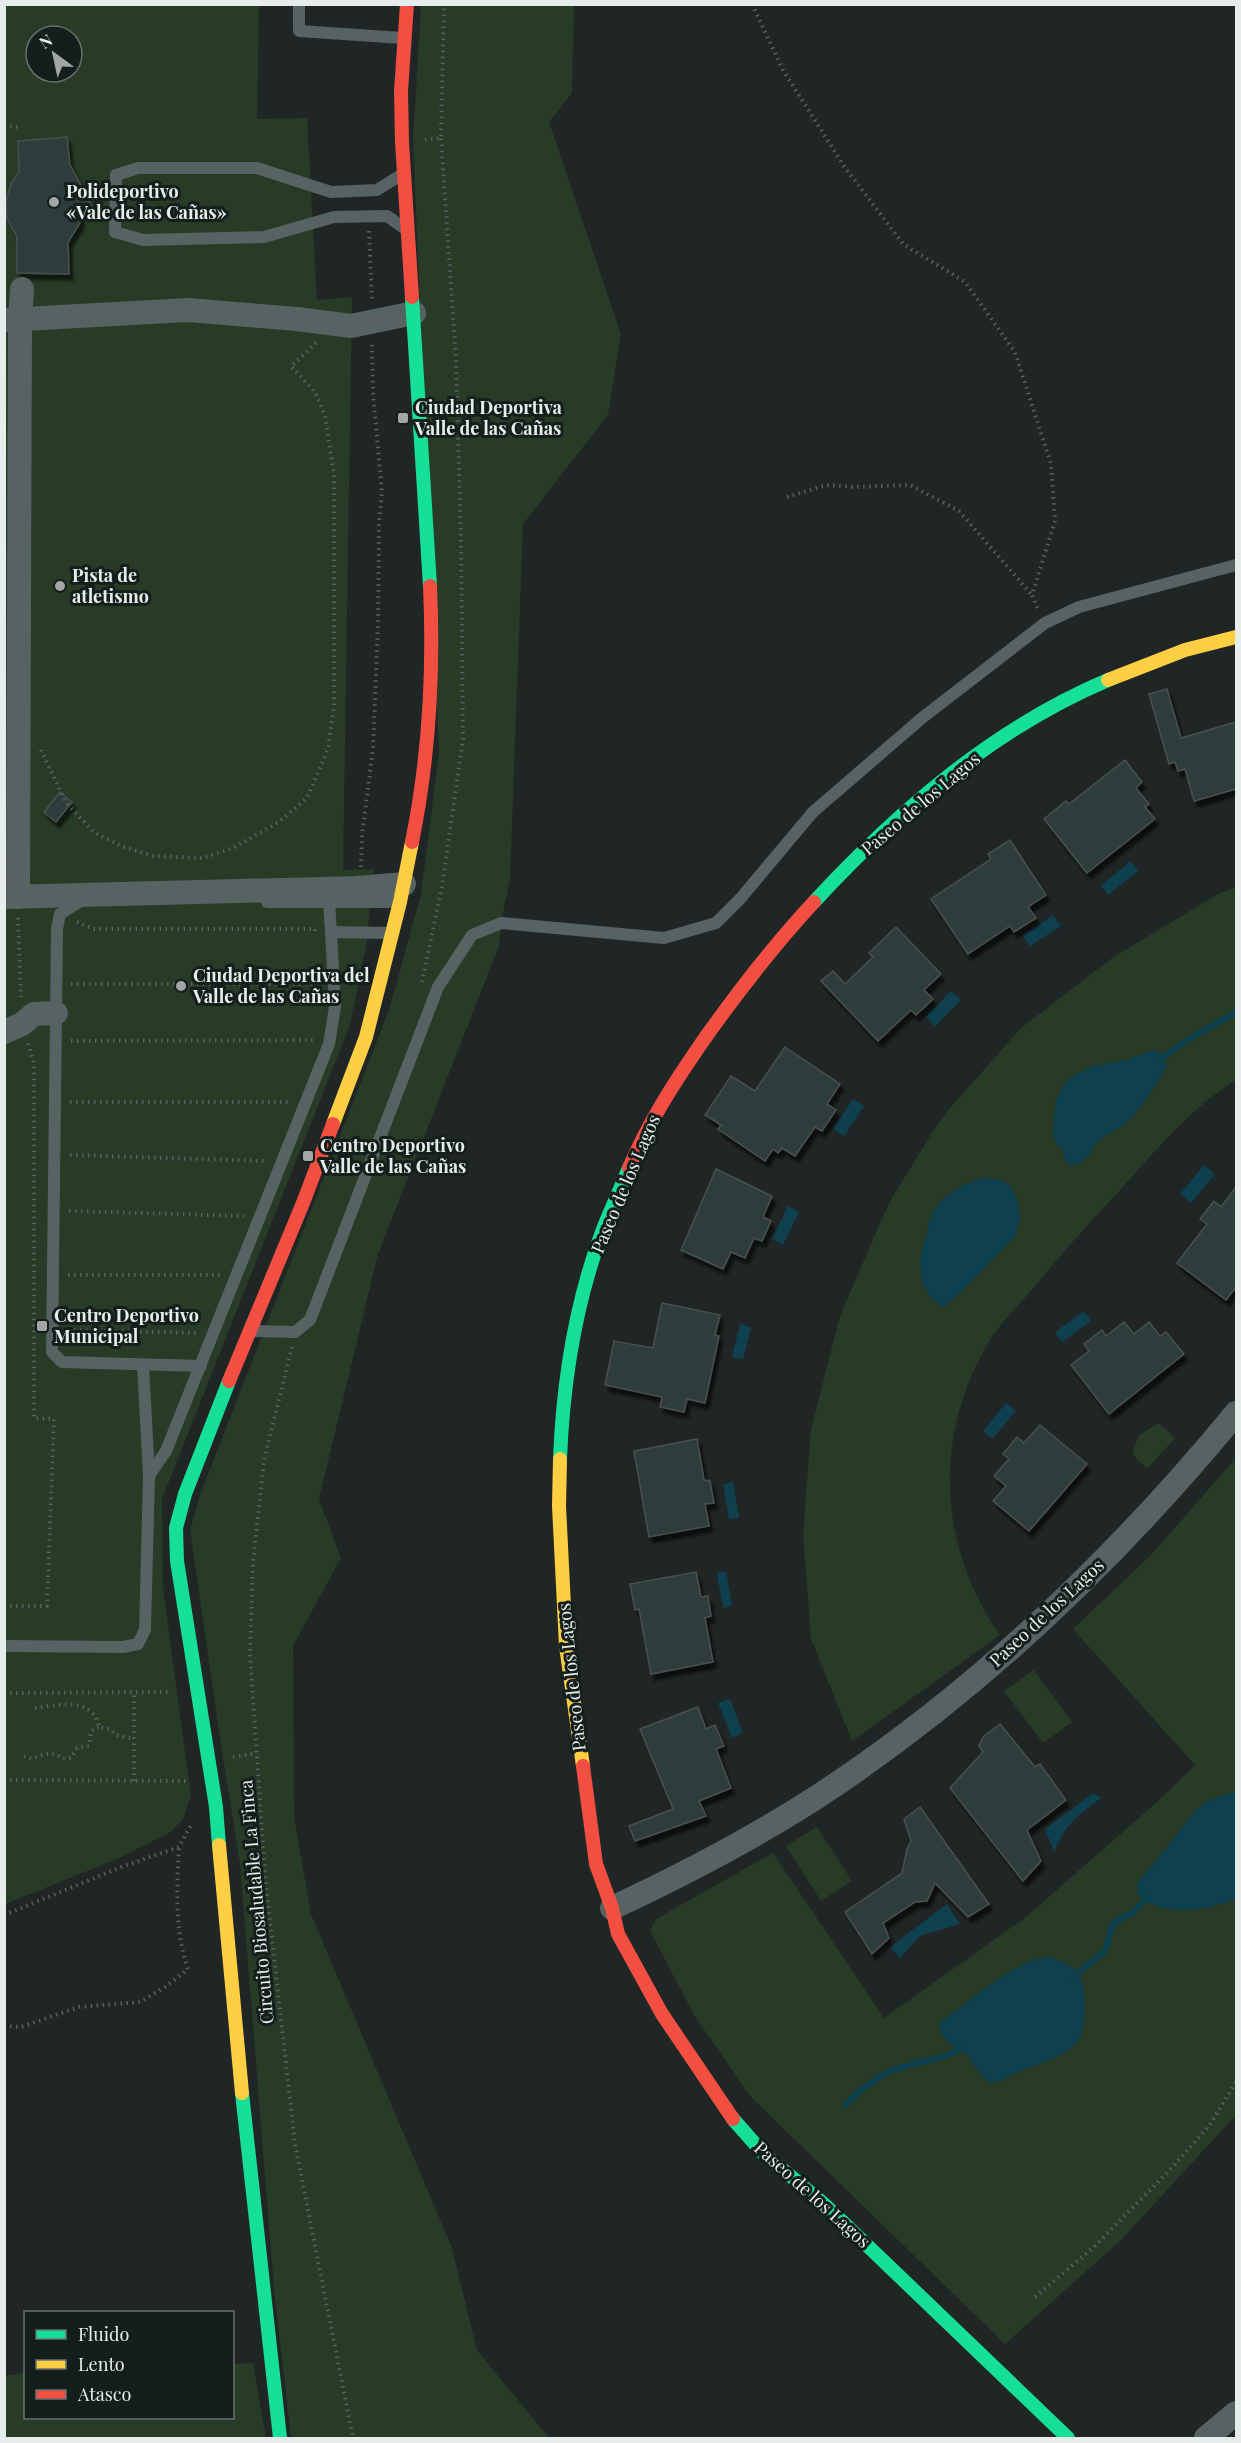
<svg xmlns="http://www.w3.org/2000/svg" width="1241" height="2443" viewBox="0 0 1241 2443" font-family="'Playfair Display',serif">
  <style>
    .green { fill: #273b27; fill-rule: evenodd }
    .water { fill: #0e404f }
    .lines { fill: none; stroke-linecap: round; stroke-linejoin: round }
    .stream { stroke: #0e404f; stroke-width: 6 }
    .building { fill: #2e3e3a; stroke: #4a4f4e; stroke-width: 1.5; filter: url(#shadow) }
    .path { stroke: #586060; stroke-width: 4; stroke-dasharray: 1.5 4.5; stroke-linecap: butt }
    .lane { stroke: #576262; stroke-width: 12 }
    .street { stroke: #576262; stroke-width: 24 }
    .fast { stroke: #16e098; stroke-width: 14 }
    .slow { stroke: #ffcf43; stroke-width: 14 }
    .jam { stroke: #f24e42; stroke-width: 14 }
    .poi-dot { fill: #a1a7a6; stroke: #141e1c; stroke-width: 2 }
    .labels { text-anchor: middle; stroke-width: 6; stroke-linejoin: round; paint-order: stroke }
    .poi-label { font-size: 18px; font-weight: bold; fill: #e6edeb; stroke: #141e1c; text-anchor: start }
    .street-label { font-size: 18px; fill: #e6edeb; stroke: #141e1c }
  </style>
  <defs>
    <filter id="shadow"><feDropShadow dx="3.5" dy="6" stdDeviation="1.5" flood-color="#0009"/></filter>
  </defs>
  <rect width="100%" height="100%" fill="#202625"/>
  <!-- green -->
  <g class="green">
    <path d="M5,5H259L257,119L307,118L317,300L352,297L343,870L374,869L366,946L350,1025L162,1499L163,1588L191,1796L183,1819L171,1832L117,1859L5,1904ZM36,36H72V72H36Z"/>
    <path d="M421,5H574L572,93L549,122L621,334L608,415L523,524L510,879L501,923L499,946L378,1254L319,1499L341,1558L293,1646L294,1817L311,1914L452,2248L477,2350L549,2438H291L274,2289L240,1863L223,1759L190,1530L200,1495L389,1010L421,894L439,752L413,141Z"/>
    <path d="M1236,887V1080C1186,1111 1149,1159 1109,1202C1081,1231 1055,1263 1028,1294C1016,1309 1000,1323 990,1340C933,1434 937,1545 1000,1635L852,1741L811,1639L803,1534L811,1429L840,1316L880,1223L892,1198L933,1131L951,1107L1020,1029L1112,958L1218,894Z"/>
    <path d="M1159,1423L1175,1438L1147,1469L1132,1454L1139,1435Z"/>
    <path d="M1236,1458V2115L1121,2240L1005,2344L750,2096L694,2015L650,1931L656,1919L773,1853L884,2018L1026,1917L1158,1801L1195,1765L1073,1629L1152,1554Z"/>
    <path d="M1034,1670L1072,1722L1043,1743L1004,1691Z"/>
    <path d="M817,1827L852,1881L821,1901L786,1846Z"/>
    <path d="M253,2363L266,2438H5L4,2376L25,2373L26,2418H232L233,2364Z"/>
  </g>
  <!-- water -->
  <g class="water">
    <path d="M1131,861L1138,871L1108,895L1101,885Z"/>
    <path d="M1053,915L1061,926L1030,946L1023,936Z"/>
    <path d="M951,991L961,1000L935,1026L926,1017Z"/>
    <path d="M1153,1050L1160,1053L1167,1066C1157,1083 1143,1106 1129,1120C1120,1129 1107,1133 1098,1142C1088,1154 1087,1162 1071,1166L1065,1161L1063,1149L1056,1144L1053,1132L1056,1101L1066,1081L1082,1071L1095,1066L1127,1060Z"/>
    <path d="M853,1099L864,1106L844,1136L833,1129Z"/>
    <path d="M1204,1165L1215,1174L1191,1203L1180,1194Z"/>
    <path d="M990,1178L1003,1181L1010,1186L1017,1199L1020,1216L1015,1237L955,1298L943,1307C916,1291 917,1263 926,1236C929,1229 928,1221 932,1214C944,1194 967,1179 990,1178Z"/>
    <path d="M788,1206L799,1212L783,1245L772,1239Z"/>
    <path d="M1084,1311L1091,1321L1062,1342L1055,1332Z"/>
    <path d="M740,1324L751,1327L743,1359L732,1357Z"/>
    <path d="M1006,1403L1016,1411L992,1439L983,1431Z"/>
    <path d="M733,1482L739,1518L729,1519L723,1484Z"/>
    <path d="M726,1571L732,1606L723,1608L717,1573Z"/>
    <path d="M730,1699L743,1733L732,1738L718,1703Z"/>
    <path d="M1236,1791V1899C1205,1910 1166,1919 1138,1895L1137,1887L1139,1880L1154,1864L1190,1817L1204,1803Z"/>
    <path d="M1093,1793L1101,1798C1076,1817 1067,1822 1054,1852L1045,1829Z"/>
    <path d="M947,1904L960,1924L920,1936L900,1958L890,1947Z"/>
    <path d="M1050,1957C1059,1961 1072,1965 1078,1973C1088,1988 1087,2032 1075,2045C1065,2056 1027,2068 1012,2075C1008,2077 1004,2080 1000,2081C995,2083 991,2082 986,2081L966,2053L947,2042L939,2027L941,2021C971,2002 1014,1959 1050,1957Z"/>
  </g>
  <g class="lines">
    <!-- stream -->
    <g class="stream">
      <path d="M1158,1061L1183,1043L1236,1012"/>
      <path d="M1071,1978L1105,1951L1113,1923L1133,1912L1149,1897"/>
      <path d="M845,2105C859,2091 873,2079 891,2071C915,2061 942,2061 964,2047"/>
    </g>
  </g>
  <!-- building -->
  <g class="building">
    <path d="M67,137L70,165L92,206L80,214V223L68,242L69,274L17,273V237L7,218L6,208L7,197L12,182L19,172L18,141Z"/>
    <path d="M1167,689L1181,738L1236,722V789L1194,801L1185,769L1178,771L1175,762L1169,764L1149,694Z"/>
    <path d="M1125,760L1142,782L1136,788L1149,804L1145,807L1155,819L1087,873L1044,819L1066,801L1069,804Z"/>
    <path d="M60,792L72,802L56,822L44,812Z"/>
    <path d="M1010,840L1046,895L1028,907L1036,918L1014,932L1010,926L968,954L931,899L991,859L988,854Z"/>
    <path d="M896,927L941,974L924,990L933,999L916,1015L911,1010L878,1041L821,981L833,971L845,984L873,957L869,953Z"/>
    <path d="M785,1047L840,1084L827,1104L836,1110L822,1131L815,1127L795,1156L782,1148L778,1153L773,1149L765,1161L718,1129L721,1125L705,1115L731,1076L755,1091Z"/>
    <path d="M716,1169L772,1196L763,1217L771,1221L762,1241L754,1238L745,1258L731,1252L723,1269L681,1250Z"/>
    <path d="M1236,1187V1287L1226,1300L1177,1263L1207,1224L1200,1219L1214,1201L1221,1207Z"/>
    <path d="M662,1303L720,1315L715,1335L719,1336L705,1403L687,1399L684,1412L660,1407L662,1397L605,1385L614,1341L653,1348Z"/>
    <path d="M1124,1322L1134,1334L1149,1322L1160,1336L1166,1332L1184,1354L1109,1414L1071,1365L1089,1351L1084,1344L1102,1330L1106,1336Z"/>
    <path d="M1040,1425L1087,1464L1029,1531L993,1501L1006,1486L994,1476L1009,1459L1003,1454L1017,1437L1024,1443Z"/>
    <path d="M697,1439L704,1480L710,1481L714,1503L705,1504L709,1526L649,1537L634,1451Z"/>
    <path d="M696,1572L701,1597L708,1596L711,1616L705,1618L713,1662L651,1674L639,1609L635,1610L630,1584Z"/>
    <path d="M698,1707L706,1729L715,1725L724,1746L716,1749L731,1788L699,1801L706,1816L635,1841L629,1826L673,1809L640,1729Z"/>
    <path d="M1000,1724L1035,1767L1040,1764L1066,1800L1027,1830L1041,1861L1023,1881L950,1788L983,1752L979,1746L983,1737Z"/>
    <path d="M920,1807L989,1904L968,1917L935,1883L927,1901L915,1902L883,1923L889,1938L872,1954L845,1912L902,1873L907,1849L911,1841L904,1819Z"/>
  </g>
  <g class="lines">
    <!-- path -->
    <g class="path">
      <path d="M752,4L783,70L844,166L903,244L965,282L1015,352L1051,464L1055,521L1032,595L1038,609"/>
      <path d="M4,126L18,127"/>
      <path d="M425,140L441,138L444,4"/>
      <path d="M369,231L372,301"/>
      <path d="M787,497L827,485L853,487L910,485L959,511L1032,595"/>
      <path d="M41,750L66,803L95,833L121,846L153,856L203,858L233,848L279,822L307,798L328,749L334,707V475L325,415L315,392L291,366L317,342"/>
      <path d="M361,867L362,835L373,749L378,626L379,522L382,493L373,393L372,342"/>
      <path d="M18,918L21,997"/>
      <path d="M77,922L93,929H315V931"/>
      <path d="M422,982L442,886L463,739L461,542L456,360L441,138"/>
      <path d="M71,984H317"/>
      <path d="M71,1041L315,1040"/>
      <path d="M70,1102H290"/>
      <path d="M70,1155L266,1161"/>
      <path d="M69,1211L244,1216"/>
      <path d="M68,1275H220"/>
      <path d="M68,1330L198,1333"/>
      <path d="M292,1347L264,1460L253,1562L250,1654L265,1876L295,2144L353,2438"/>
      <path d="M4,1606H47L54,1419L34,1418V1063L28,1043"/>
      <path d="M4,1693L172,1692"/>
      <path d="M35,1708C57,1705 93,1696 99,1727L110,1729L116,1735L134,1739"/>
      <path d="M24,1756L32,1759C44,1754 52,1750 63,1759L71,1758L77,1748L89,1746L91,1731L99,1727"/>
      <path d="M233,1757L257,1753"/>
      <path d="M4,1780L187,1781"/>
      <path d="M134,1781V1693"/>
      <path d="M4,1915L124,1866L179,1847L191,1825"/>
      <path d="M4,2026L21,2027L79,2007L140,2002L165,1987L188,1969C174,1929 177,1889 179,1847"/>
      <path d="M1035,2297L1095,2246L1168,2172L1209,2126L1236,2082"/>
    </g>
    <!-- lane -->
    <g class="lane">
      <path d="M299,4V31L402,38"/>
      <path d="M401,175L377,190L331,192L257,168H138L116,175L115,232L143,240L264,237L334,217L387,216L404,228"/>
      <path d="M84,901H81L60,914L57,929L52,1352L62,1362L201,1366"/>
      <path d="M267,902H399"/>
      <path d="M329,902L331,932"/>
      <path d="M250,1331L295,1332L310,1320L438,987L472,935L501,923L664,938L716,923L740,899L813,812L922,718L1045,623L1079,607L1236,565"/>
      <path d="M149,1476L166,1451L329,1044L335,1007L331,932L390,933"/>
      <path d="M4,1646L123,1647L138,1644L145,1630L149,1476L143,1365"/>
    </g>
    <!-- street -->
    <g class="street">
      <path d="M5,320L188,310L297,319L351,326L414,313"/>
      <path d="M4,897L358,888L404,884"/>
      <path d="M18,897L20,321L22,289"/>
      <path d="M4,1032L22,1024L34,1014L56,1013"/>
      <path d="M612,1908C689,1872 764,1833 835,1785C986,1683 1120,1554 1236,1413"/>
      <path d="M1206,2438L1236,2413"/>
    </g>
    <!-- fast -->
    <g class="fast">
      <path d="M412,297L430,586"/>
      <path d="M814,902C897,812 994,728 1108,680"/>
      <path d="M560,1459C563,1382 575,1305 602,1232C610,1211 620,1190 629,1168"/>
      <path d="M219,1845L216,1807L177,1561L176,1528L185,1494L229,1381"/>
      <path d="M242,2093L280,2438"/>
      <path d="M733,2119L763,2153L824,2204L1068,2438"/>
    </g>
    <!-- slow -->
    <g class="slow">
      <path d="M1108,680L1185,650L1236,637"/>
      <path d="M333,1124L366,1037L400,902L412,842"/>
      <path d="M560,1459L559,1506L566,1646L583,1766"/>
      <path d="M219,1845L242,2093"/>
    </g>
    <!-- jam -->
    <g class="jam">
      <path d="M407,4L401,91L402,142L412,297"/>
      <path d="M412,842C429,758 434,673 430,586"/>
      <path d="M629,1168C649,1121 676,1080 705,1038C740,989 773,946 814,902"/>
      <path d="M229,1381L303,1203L333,1124"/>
      <path d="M583,1766L596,1864L612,1908L618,1934L662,2014L733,2119"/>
    </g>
  </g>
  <!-- markers -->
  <g class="poi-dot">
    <circle cx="54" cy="202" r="6"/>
    <rect x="397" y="412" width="12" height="12" rx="3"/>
    <circle cx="60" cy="586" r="6"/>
    <circle cx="181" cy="986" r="6"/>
    <rect x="302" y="1150" width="12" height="12" rx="3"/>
    <rect x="36" y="1320" width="12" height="12" rx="3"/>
  </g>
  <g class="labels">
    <!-- poi labels -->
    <g class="poi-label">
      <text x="66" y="198">Polideportivo<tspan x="66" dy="21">«Vale de las Cañas»</tspan></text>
      <text x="415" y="414">Ciudad Deportiva<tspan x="415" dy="21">Valle de las Cañas</tspan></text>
      <text x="72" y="582">Pista de<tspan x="72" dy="21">atletismo</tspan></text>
      <text x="193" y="982">Ciudad Deportiva del<tspan x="193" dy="21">Valle de las Cañas</tspan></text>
      <text x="320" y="1152">Centro Deportivo<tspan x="320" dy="21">Valle de las Cañas</tspan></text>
      <text x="54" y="1322">Centro Deportivo<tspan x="54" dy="21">Municipal</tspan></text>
    </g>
    <!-- street labels -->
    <g class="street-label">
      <text transform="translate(921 804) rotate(-40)" y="6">Paseo de los Lagos</text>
      <text transform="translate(626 1184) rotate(-67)" y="6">Paseo de los Lagos</text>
      <text transform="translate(1047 1613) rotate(-43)" y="6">Paseo de los Lagos</text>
      <text transform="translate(572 1677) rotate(-96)" y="6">Paseo de los Lagos</text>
      <text transform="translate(257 1902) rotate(-95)" y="6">Circuito Biosaludable La Finca</text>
      <text transform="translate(812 2195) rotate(42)" y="6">Paseo de los Lagos</text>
    </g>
  </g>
  <!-- border -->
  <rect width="1241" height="2443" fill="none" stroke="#e6edeb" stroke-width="12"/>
  <!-- legend -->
  <rect x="24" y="2311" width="210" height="108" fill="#141e1c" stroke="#68716f" stroke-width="1.5"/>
  <rect x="36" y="2330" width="30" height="9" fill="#16e098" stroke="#68716f" stroke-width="1.5"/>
  <text x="78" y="2341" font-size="18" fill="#e6edeb">Fluido</text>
  <rect x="36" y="2360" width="30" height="9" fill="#ffcf43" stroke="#68716f" stroke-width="1.5"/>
  <text x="78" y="2371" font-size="18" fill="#e6edeb">Lento</text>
  <rect x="36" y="2390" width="30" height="9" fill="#f24e42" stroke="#68716f" stroke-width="1.5"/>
  <text x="78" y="2401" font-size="18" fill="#e6edeb">Atasco</text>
  <!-- north arrow -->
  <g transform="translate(54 54) rotate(327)"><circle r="28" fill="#141e1c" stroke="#68716f" stroke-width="1.5"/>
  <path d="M0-4.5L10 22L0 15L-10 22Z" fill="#a1a7a6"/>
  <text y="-9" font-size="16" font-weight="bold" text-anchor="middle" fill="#e6edeb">N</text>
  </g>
</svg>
